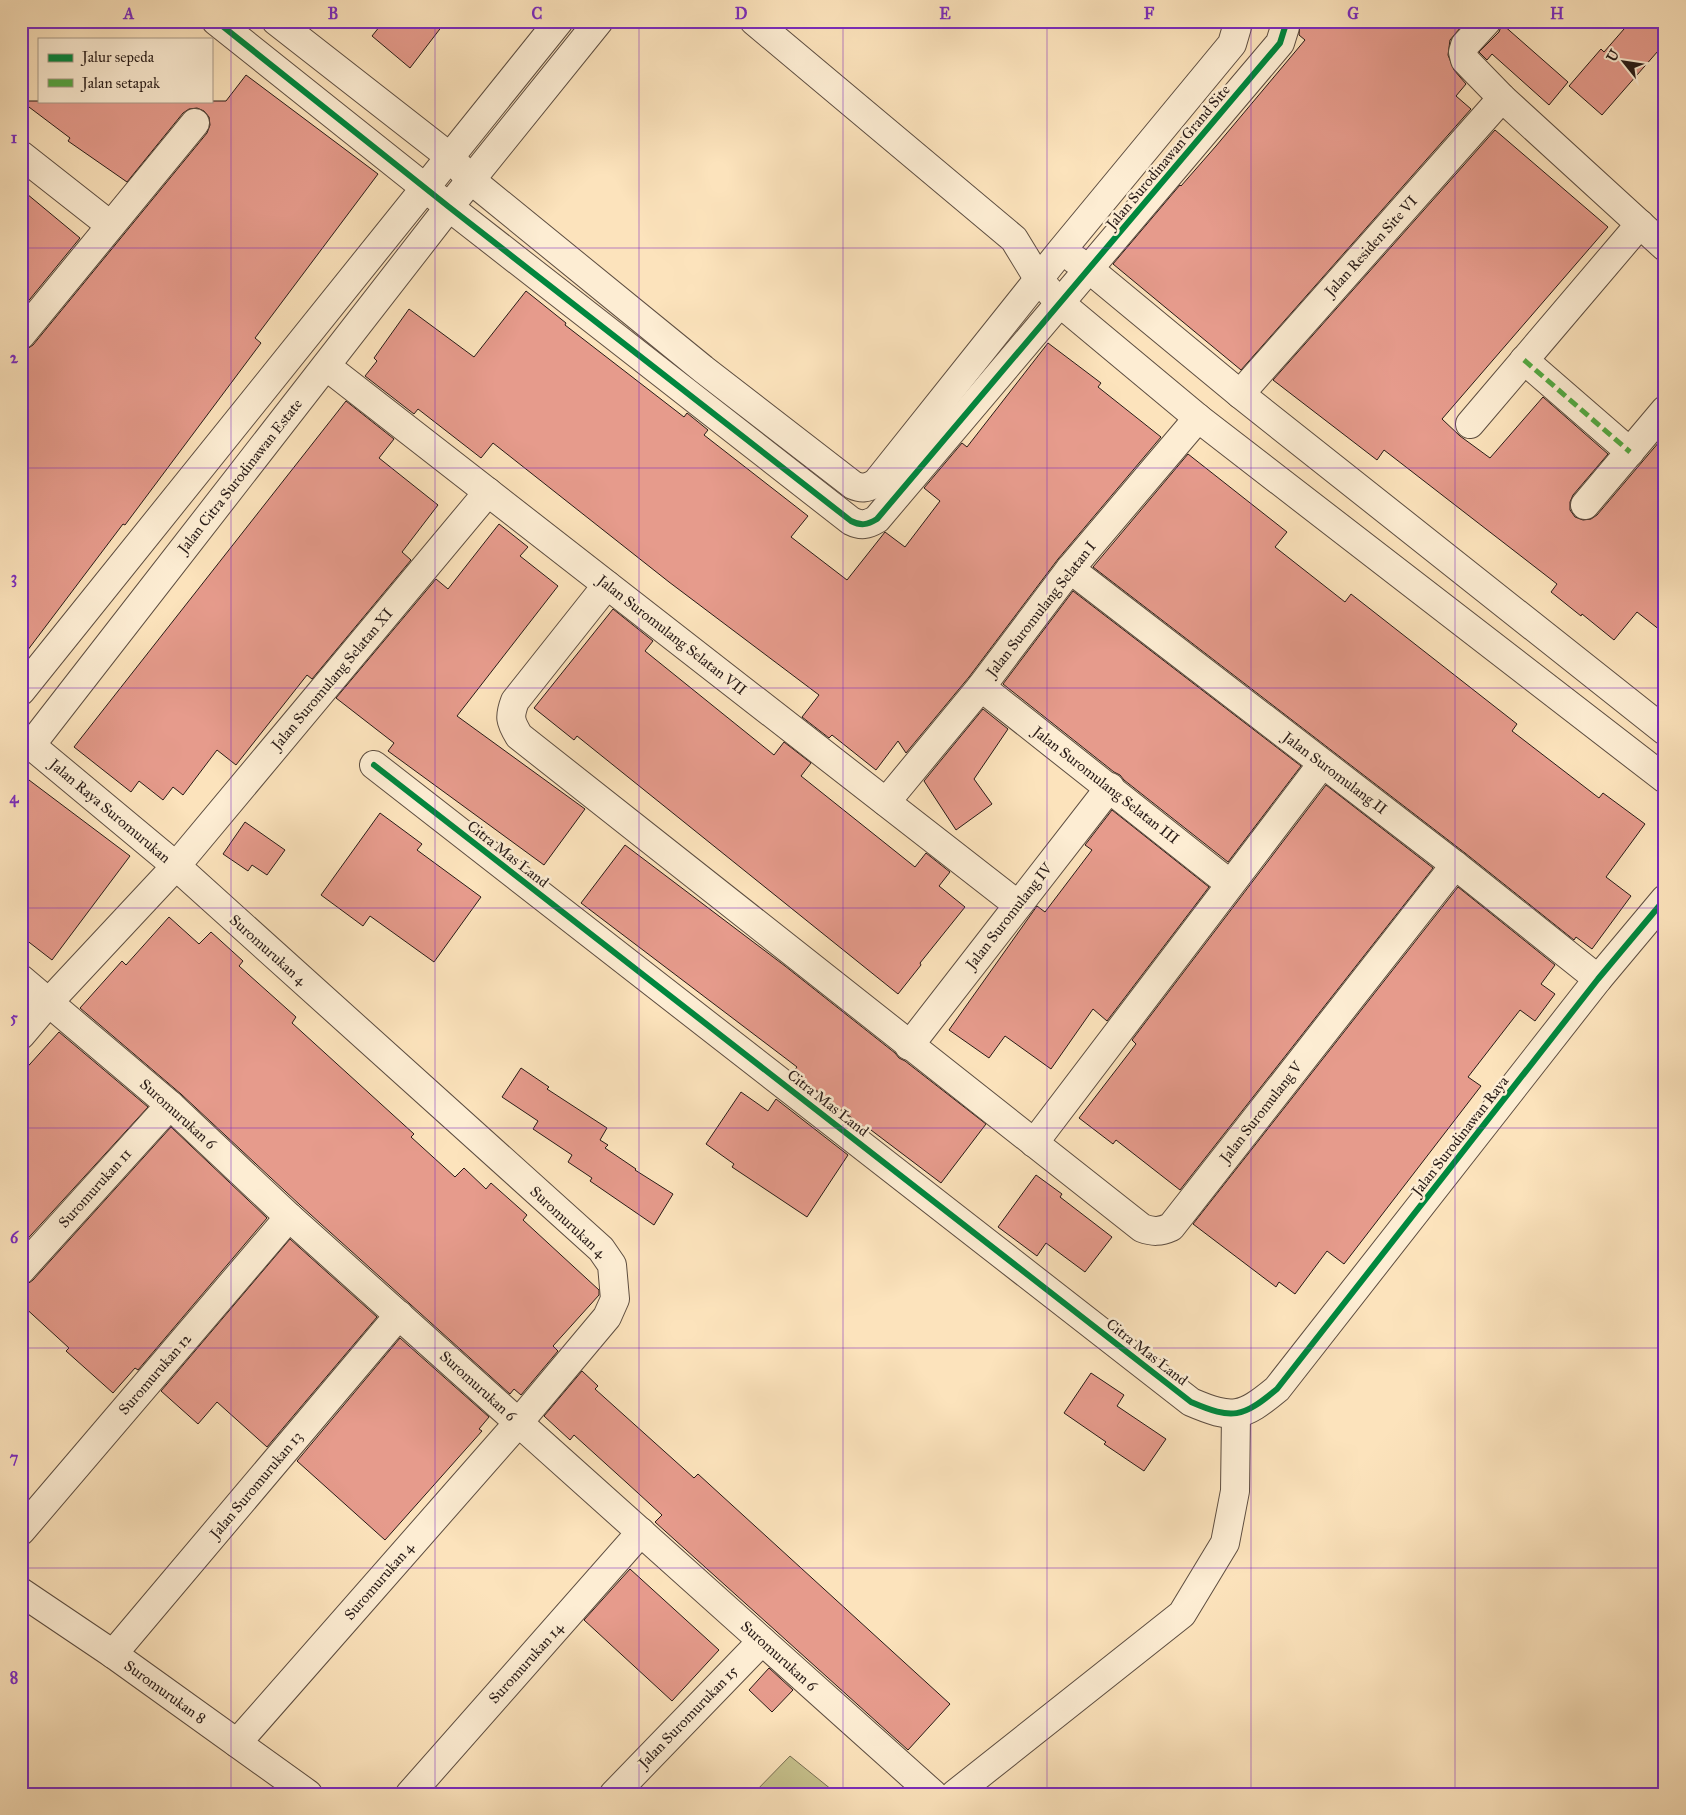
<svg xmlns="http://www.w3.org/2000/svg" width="1686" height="1815" viewBox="0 0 1686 1815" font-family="'IM FELL Great Primer',serif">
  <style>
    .green { fill: #c6c18c; stroke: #776e52 }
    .building { fill: #e69b8c; stroke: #281b17 }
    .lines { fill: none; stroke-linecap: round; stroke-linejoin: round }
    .minor-casing { stroke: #5d4d40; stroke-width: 30 }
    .minor { stroke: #fdedd3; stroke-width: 28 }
    .quiet { stroke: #53a942; stroke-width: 5; stroke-dasharray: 10 5; stroke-linecap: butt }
    .cycleway-casing { stroke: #fdedd3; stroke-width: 9 }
    .cycleway { stroke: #00873e; stroke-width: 6 }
    .grid { fill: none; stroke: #7b2cbf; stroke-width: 1; stroke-opacity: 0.55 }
    .labels { text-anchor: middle; stroke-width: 5; stroke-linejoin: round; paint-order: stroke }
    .street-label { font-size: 15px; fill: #281b17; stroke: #fdedd3 }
    .neatline { fill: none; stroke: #7b2cbf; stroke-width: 2 }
    .grid-label { font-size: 16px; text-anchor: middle; font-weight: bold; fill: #7b2cbf }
  </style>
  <rect width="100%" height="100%" fill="#fce3bc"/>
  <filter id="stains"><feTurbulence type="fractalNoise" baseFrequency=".004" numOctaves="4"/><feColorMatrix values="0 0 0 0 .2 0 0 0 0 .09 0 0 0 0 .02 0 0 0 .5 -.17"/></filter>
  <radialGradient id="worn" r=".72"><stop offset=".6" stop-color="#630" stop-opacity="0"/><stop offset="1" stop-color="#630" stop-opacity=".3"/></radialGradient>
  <!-- green -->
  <path class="green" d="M790,1756L837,1794H753Z"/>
  <!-- building -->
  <g class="building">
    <path d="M384,21H446L410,68L372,36Z"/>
    <path d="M1300,21H1466L1450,40L1448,55L1454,70L1466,84L1456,96L1471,109L1241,370L1113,264L1180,185L1181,186L1216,146L1305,40L1299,35Z"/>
    <path d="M1631,21H1665V43L1602,115L1569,86L1601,49L1604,52Z"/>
    <path d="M1502,24L1568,82L1549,105L1492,54L1487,60L1479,52L1499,32Z"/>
    <path d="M246,75L378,174L255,338L261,343L125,525L123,524L21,659V350L27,349L33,345L207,133L210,125L209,117L204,111L197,108L189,109L183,113L127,182L68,141L70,138L21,101H226Z"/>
    <path d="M1495,130L1608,227L1442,419L1460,436L1490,458L1543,397L1608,454L1573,495L1570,502V510L1575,517L1583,520L1591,519L1597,515L1665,435V634L1637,612L1614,640L1582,614L1581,616L1551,592L1557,584L1384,450L1377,460L1273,380Z"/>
    <path d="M21,189L80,238L21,310Z"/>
    <path d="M526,291L566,323L565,325L684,417L687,413L708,430L704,435L808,516L791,537L847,580L885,532L905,547L940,501L924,488L962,443L967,447L1048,343L1101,383L1098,387L1161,437L1058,559L969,677L906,753L898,741L876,770L832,735L829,738L802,717L819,695L669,582L493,443L481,458L418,409L414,414L365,376L377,361L374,358L409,309L474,357Z"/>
    <path d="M346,401L394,439L379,458L438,505L402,552L411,560L312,679L307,675L236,765L217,750L183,795L173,787L163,800L139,781L131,792L74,747Z"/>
    <path d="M1188,454L1287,532L1275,547L1345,602L1351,594L1517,724L1512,731L1599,798L1603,793L1645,824L1606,877L1631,896L1592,949L1576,937L1574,940L1465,853L1093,567Z"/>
    <path d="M499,524L528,547L520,556L558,586L457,716L585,809L544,865L388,751L394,743L336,698L436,579L448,589Z"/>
    <path d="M1073,591L1301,766L1228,862L1124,780L1120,775L1114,772L1003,684Z"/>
    <path d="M613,609L653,641L645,651L774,755L784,742L811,763L801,776L915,867L926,853L950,872L939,886L965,907L920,963L921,965L898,994L577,736L574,740L534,708Z"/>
    <path d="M983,709L1008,729L974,779L992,804L956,830L924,781Z"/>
    <path d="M21,774L130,856L52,960L21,936Z"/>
    <path d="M1326,785L1433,868L1180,1190L1116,1140L1113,1144L1079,1118L1136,1044L1132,1040Z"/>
    <path d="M1112,810L1209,887L1107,1021L1093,1009L1051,1069L1005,1036L989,1058L949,1030L1037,906L1045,912L1092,850L1085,845Z"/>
    <path d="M380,813L422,844L417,850L481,897L434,962L370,916L363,926L321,895Z"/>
    <path d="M245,822L285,850L267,875L252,865L248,871L223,854Z"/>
    <path d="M625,845L785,966L895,1053L899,1058L905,1061L986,1124L941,1183L867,1127L866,1129L793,1072L797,1067L581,903Z"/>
    <path d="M1458,887L1555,965L1541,984L1555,994L1535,1021L1520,1010L1468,1077L1481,1086L1344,1264L1327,1251L1295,1294L1279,1282L1276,1287L1193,1224Z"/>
    <path d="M169,917L199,944L211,932L243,961L239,966L296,1017L292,1023L414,1134L411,1137L455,1177L464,1168L486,1189L491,1183L527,1215L523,1220L599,1290V1295L553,1346L558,1351L521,1395L514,1389L510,1394L300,1205L181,1094L80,1008L122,961L126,965Z"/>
    <path d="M59,1032L148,1107L21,1246V1074Z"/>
    <path d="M521,1068L549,1087L547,1089L607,1128L600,1140L608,1145L605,1148L636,1169L635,1170L673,1194L654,1225L590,1181L592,1178L568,1162L572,1155L533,1129L538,1121L502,1097Z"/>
    <path d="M741,1092L768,1111L776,1099L848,1155L807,1217L732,1167L734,1164L706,1144Z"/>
    <path d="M171,1127L267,1218L138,1370L135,1368L113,1393L66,1351L69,1348L21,1304V1285H26L33,1280Z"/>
    <path d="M1036,1175L1062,1194L1060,1197L1112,1237L1085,1272L1046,1243L1037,1256L998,1227Z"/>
    <path d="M290,1239L377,1317L267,1447L217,1402L198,1424L161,1391Z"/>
    <path d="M400,1338L489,1417L479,1429L482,1431L385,1540L297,1461Z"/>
    <path d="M582,1371L598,1386L595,1389L694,1478L698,1474L950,1704L908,1750L655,1522L662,1515L627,1483L574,1435L570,1440L544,1416Z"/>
    <path d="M1091,1373L1124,1395L1117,1406L1166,1439L1144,1471L1104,1444L1106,1442L1064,1413Z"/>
    <path d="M630,1569L719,1650L672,1701L584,1620Z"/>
    <path d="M769,1668L793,1690L772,1712L749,1690Z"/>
  </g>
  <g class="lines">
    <!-- minor casing -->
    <g class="minor-casing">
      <g id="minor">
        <path d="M216,21L449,207L851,521C861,526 867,525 877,519L1280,43L1285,27L1284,21"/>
        <path d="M276,21L450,157L471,180L703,369L853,485C862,489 867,488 876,483L1061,251L1232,44L1237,27L1235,21"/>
        <path d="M754,21L1014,239L1039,280L1060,303L1198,418L1665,779"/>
        <path d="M1487,21L1465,45L1463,52L1465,60L1502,98L1665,247"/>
        <path d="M21,155L110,225"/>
        <path d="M1074,259L1089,269L1240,394L1665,731"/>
        <path d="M21,335L195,123"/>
        <path d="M1524,360L1630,452"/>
        <path d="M326,366L1018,905"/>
        <path d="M1240,394L1502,98"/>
        <path d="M1470,424L1640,224"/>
        <path d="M1585,505L1665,410"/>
        <path d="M1070,569L1455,865L1598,979"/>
        <path d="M607,585L515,701C509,717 510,721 519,736L1142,1228C1153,1232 1160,1232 1171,1227L1455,865"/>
        <path d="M981,687L1230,884"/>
        <path d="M21,691L559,21"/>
        <path d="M21,737L176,866L601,1249L612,1265L615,1299L607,1317L519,1422L237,1743"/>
        <path d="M31,745L449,207L599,21"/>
        <path d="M374,765L1191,1402C1233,1420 1242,1418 1277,1389L1598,979L1665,899"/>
        <path d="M886,802L981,687L1070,569L1198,418"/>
        <path d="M21,979L170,1105L289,1217L933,1794"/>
        <path d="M21,1035L49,1002L176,866L488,492"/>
        <path d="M909,1046L1110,787"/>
        <path d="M1034,1143L1322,764"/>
        <path d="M21,1270L170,1105"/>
        <path d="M21,1531L289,1217"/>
        <path d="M21,1592L113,1654L308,1794"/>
        <path d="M113,1654L399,1315"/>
        <path d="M410,1794L641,1532"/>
        <path d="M614,1794L762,1641"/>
        <path d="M955,1794L1182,1614L1225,1543L1235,1491L1236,1415"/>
      </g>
    </g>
    <!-- minor -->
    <use href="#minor" class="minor"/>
    <!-- quiet -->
    <path class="quiet" d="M1524,360L1630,452"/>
    <!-- cycleway casing -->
    <g class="cycleway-casing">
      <g id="cycleway">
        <path d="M216,21L449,207L851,521C861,526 867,525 877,519L1280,43L1285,27L1284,21"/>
        <path d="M374,765L1191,1402C1233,1420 1242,1418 1277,1389L1598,979L1665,899"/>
      </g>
    </g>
    <!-- cycleway -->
    <use href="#cycleway" class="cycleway"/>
  </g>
  <!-- grid -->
  <path class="grid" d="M231,21V1794M435,21V1794M639,21V1794M843,21V1794M1047,21V1794M1251,21V1794M1455,21V1794M21,248H1665M21,468H1665M21,688H1665M21,908H1665M21,1128H1665M21,1348H1665M21,1568H1665"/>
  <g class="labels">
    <!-- street labels -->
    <g class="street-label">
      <text transform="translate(1168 157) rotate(-50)" y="5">Jalan Surodinawan Grand Site</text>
      <text transform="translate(1371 246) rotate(-48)" y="5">Jalan Residen Site VI</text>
      <text transform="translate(240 476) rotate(-52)" y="5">Jalan Citra Surodinawan Estate</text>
      <text transform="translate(1041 609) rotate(-52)" y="5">Jalan Suromulang Selatan I</text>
      <text transform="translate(672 635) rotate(38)" y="5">Jalan Suromulang Selatan VII</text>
      <text transform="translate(332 679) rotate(-50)" y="5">Jalan Suromulang Selatan XI</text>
      <text transform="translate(1335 773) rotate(37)" y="5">Jalan Suromulang II</text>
      <text transform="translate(1106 785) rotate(38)" y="5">Jalan Suromulang Selatan III</text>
      <text transform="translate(110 811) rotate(40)" y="5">Jalan Raya Suromurukan</text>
      <text transform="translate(508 854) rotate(38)" y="5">Citra Mas Land</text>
      <text transform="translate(1009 916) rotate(-52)" y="5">Jalan Suromulang IV</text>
      <text transform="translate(268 950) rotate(42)" y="5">Suromurukan 4</text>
      <text transform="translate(828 1103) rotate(38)" y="5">Citra Mas Land</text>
      <text transform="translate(1261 1112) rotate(-52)" y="5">Jalan Suromulang V</text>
      <text transform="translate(178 1114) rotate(42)" y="5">Suromurukan 6</text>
      <text transform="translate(1460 1136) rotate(-52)" y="5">Jalan Surodinawan Raya</text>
      <text transform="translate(95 1188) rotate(-48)" y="5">Suromurukan 11</text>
      <text transform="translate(568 1222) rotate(43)" y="5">Suromurukan 4</text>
      <text transform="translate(1147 1352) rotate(38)" y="5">Citra Mas Land</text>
      <text transform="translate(155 1374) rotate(-49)" y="5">Suromurukan 12</text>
      <text transform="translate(478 1386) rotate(42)" y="5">Suromurukan 6</text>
      <text transform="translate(256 1485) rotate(-50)" y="5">Jalan Suromurukan 13</text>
      <text transform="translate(379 1581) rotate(-49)" y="5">Suromurukan 4</text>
      <text transform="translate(779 1656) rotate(42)" y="5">Suromurukan 6</text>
      <text transform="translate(526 1663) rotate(-48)" y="5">Suromurukan 14</text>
      <text transform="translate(165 1692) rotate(36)" y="5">Suromurukan 8</text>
      <text transform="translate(688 1717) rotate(-46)" y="5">Jalan Suromurukan 15</text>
    </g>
  </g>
  <!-- margin -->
  <rect width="1686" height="1815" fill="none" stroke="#fce3bc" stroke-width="55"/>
  <!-- legend -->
  <rect x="38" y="38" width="175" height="65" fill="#fdedd3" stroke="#a89988"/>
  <rect x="48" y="54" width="25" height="8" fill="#00873e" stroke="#a89988"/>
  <text x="82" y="62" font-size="15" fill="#281b17">Jalur sepeda</text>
  <rect x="48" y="79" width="25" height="8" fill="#53a942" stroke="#a89988"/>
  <text x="82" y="88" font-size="15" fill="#281b17">Jalan setapak</text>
  <!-- north arrow -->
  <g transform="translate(1624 62) rotate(300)" stroke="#fdedd3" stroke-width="4" paint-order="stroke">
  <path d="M0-4L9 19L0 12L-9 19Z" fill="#281b17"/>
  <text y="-8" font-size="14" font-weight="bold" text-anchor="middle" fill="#281b17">U</text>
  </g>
  <rect x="28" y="28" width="1630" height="1760" class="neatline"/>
  <g class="grid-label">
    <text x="129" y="19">A</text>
    <text x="333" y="19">B</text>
    <text x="537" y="19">C</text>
    <text x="741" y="19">D</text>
    <text x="945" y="19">E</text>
    <text x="1149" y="19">F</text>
    <text x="1353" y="19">G</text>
    <text x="1557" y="19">H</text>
    <text x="14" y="143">1</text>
    <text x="14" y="363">2</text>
    <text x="14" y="583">3</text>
    <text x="14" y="803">4</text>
    <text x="14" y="1023">5</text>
    <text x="14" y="1243">6</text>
    <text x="14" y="1463">7</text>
    <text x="14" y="1683">8</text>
  </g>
  <rect width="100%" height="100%" filter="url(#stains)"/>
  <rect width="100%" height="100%" fill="url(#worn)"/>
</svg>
